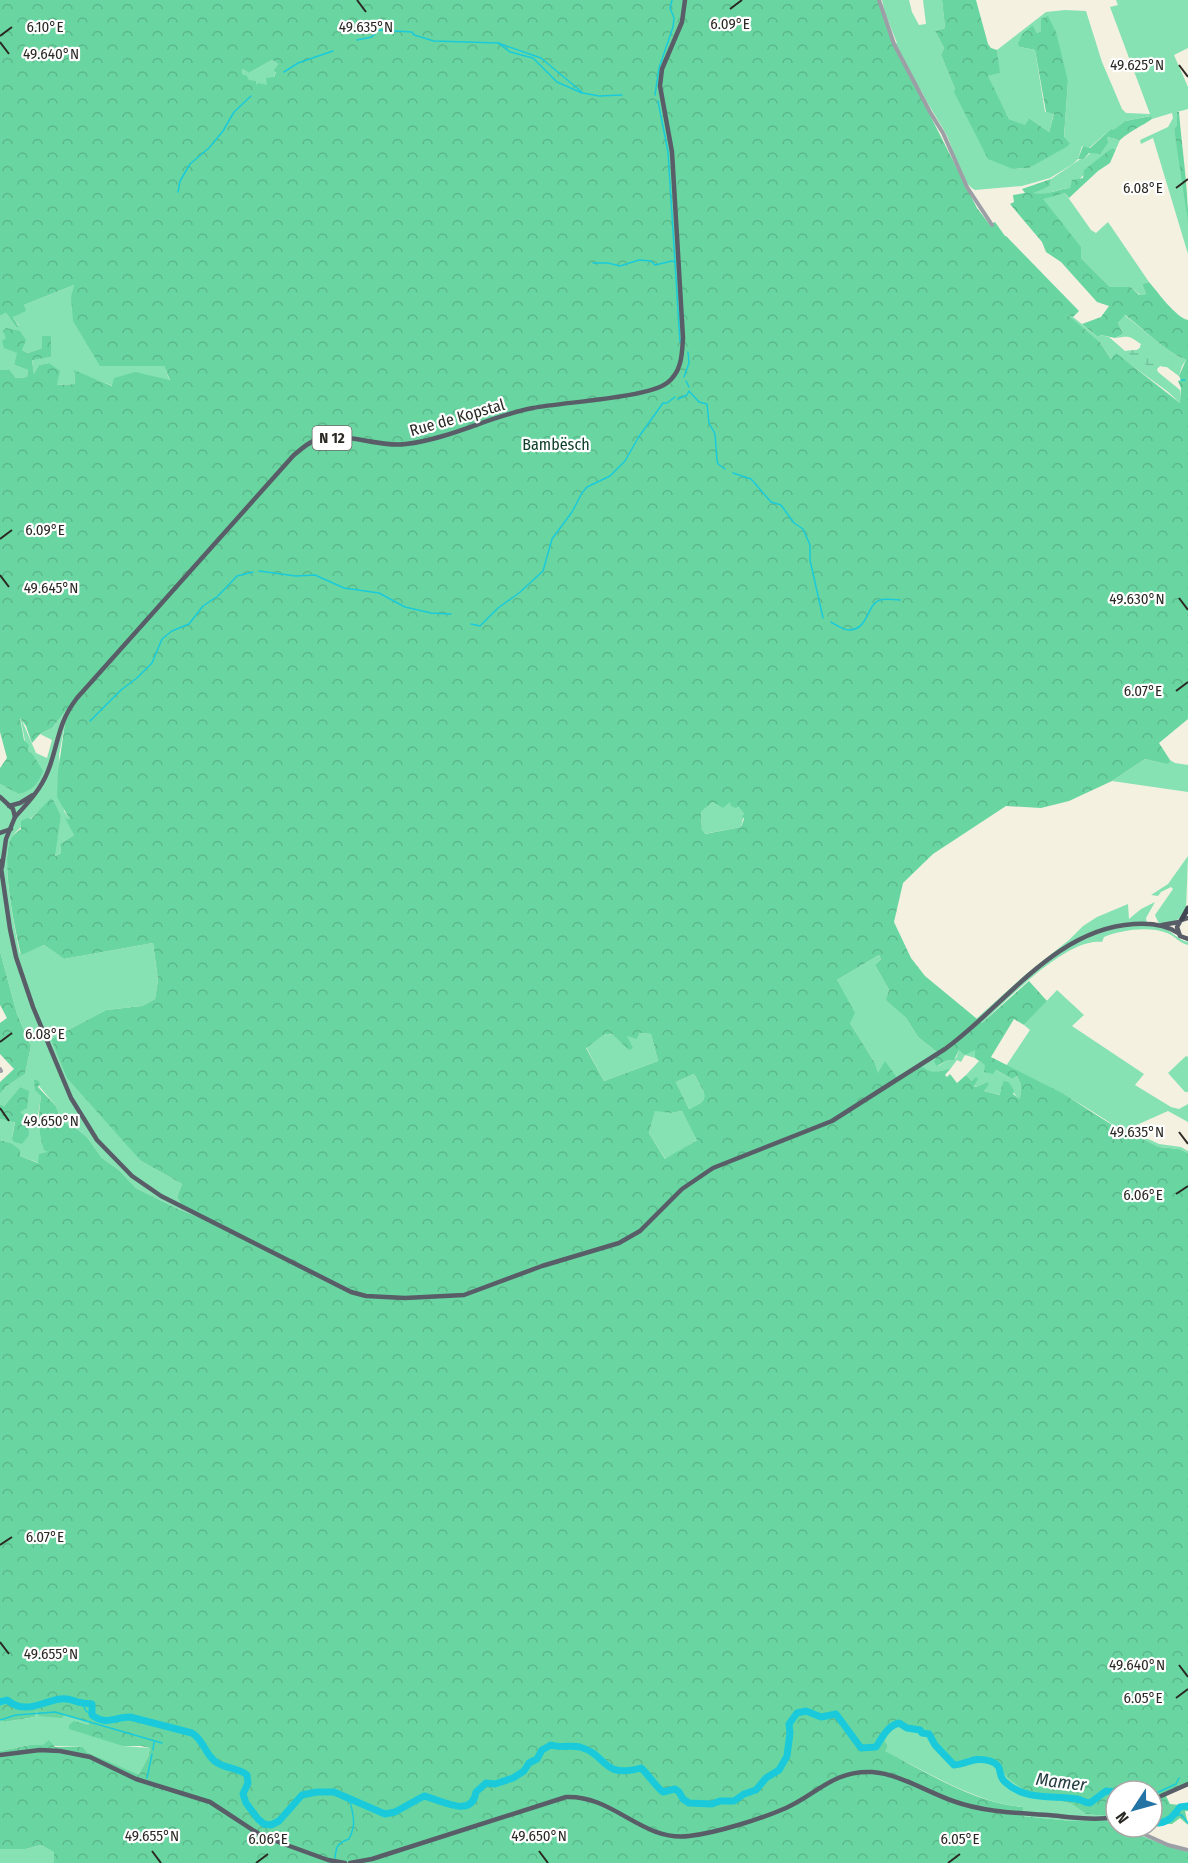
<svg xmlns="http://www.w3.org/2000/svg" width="1188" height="1863" viewBox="0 0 1188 1863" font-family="'Fira Sans Condensed',sans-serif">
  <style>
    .green { fill: #86e2b3 }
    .forest { fill: url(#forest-crowns); fill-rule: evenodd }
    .wetland { fill: url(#wetland-marsh) }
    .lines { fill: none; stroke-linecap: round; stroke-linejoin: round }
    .stream { stroke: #1acada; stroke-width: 1.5 }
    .river { stroke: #1acada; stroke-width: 7 }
    .minor { stroke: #9d9fa6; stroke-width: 4 }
    .major { stroke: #585d68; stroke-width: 4.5 }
    .highway { stroke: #414652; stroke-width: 5 }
    .ticks { fill: none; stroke: #2a2923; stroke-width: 2 }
    .labels { text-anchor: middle; stroke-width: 4.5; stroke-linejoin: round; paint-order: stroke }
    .shield { fill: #fff; stroke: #6a6965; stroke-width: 1.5 }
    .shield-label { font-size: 15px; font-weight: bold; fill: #2a2923 }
    .street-label { font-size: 16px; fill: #2a2923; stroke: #fff }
    .park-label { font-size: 16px; fill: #11402b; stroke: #fff }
    .water-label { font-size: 18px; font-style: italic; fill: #253e41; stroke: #fff }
    .ticks-label { font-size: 15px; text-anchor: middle; fill: #2a2923; stroke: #fff; stroke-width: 4.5; stroke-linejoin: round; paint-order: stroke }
  </style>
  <defs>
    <pattern id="forest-crowns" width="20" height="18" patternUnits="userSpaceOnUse" patternTransform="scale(1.5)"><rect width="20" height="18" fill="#69d6a1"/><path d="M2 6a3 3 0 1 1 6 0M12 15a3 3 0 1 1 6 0" fill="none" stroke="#5bb88a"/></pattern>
    <pattern id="wetland-marsh" width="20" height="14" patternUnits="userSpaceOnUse" patternTransform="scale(1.5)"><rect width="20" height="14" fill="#86e2b3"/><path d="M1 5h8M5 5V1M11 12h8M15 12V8" fill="none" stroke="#74c29a"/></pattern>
  </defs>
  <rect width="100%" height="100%" fill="#f4f1e1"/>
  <!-- green -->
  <g class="green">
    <path d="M882,0H909L912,12L919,25L926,24L923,0H942L945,28L935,31L944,48L941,55L955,89L1013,169L1029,168L1070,143L1064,138L1068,81L1041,19V31L1037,33L1033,25L1020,47L1035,50L1045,112L1054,113L1049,132L1029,118L1025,126L1009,119L987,76L999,73L997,50L1046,12L1065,10L1086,11L1102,62L1122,109L1126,113L1150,114L1110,7L1118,5L1116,0H1188V48L1174,55L1188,87V109L1177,112V125L1174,129L1188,210V254L1153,138L1141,144L1140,140L1168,127L1173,118L1172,113L1152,119L1150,116L1125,121L1112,131L1111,129L1089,148L1082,146L1078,159L1073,164L1050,178L1022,186L975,190C958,180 955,152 947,136C939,120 928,106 921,90L918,91L894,44L897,43L885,13Z"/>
    <path d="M272,60L278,64L273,71H276L274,77L268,86H255L243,75L242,69L249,73Z"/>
    <path d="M1107,137L1120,140L1116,149L1112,148L1070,188C1054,189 1047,197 1030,193L1050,186L1051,179L1079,160H1083Z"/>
    <path d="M1065,193L1091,230L1096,233L1108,222L1149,282L1142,284L1146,294L1140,295L1131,287H1110L1081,258L1042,198Z"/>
    <path d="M74,285L164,366L170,381L113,386L74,371L75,384L57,385L49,363L39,365L34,375L32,359L51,357L42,348L28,353L22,350L18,352L14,365L28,370L27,377L16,378L10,370H0V316L6,313L16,327L19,326L13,317L24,305Z"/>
    <path d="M1065,313L1073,317L1098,337L1101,335L1109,337L1125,351L1137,350L1140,348L1141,344C1128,335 1129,336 1115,338L1123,334L1118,323L1124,315C1145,330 1164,351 1186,360L1182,366L1179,376L1167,367L1160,366L1157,369L1158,372L1180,390L1181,404L1167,391L1116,354L1112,360L1100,342Z"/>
    <path d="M77,698L65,723L59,755L64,811L71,821L74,835L60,844L61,853L54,856L61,816L48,803C39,812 17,829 11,838C0,860 15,929 20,954L44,945L64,959L153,943L158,980L155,999L142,1006L106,1010L51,1039L141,1161L182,1184L177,1197L181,1204L204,1219L178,1209L136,1188L119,1170L102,1158L87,1137L72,1125H68L60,1117L56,1106L34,1080L41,1096L38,1116L49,1152L39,1163L20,1156L11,1143L0,1140V1119L15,1121L12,1138L20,1112V1087L4,1106L0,1104V1094L7,1086L25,1074L31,1046L17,1014L0,951V784L20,794L36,762L32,753L27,751L20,716L36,753L47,758L52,740L40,734L52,728Z"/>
    <path d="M1145,759L1166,764L1170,760L1175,763L1188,765V792L1112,781Z"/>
    <path d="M730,801L738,805L744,814L741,827L704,834L702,830L701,812L713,802Z"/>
    <path d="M1188,856L1186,910C1181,921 1172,922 1161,925C1170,930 1178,940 1188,942V945C1179,943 1175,936 1167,933C1148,926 1122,930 1104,937L1102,942C1067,937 1007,1000 982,1023L976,1019L1025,975L1069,940L1083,926L1097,917L1128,904L1129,919L1141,909L1155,902L1146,918L1147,924H1159L1155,915L1173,889L1171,887L1161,892L1158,896L1151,895L1168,884Z"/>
    <path d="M879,955L881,959L875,965L889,990L887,1000L906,1018L918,1037L938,1053V1066L948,1060L956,1058L959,1050H975V1058L965,1055L961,1062L957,1060L951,1068L936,1073L928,1072L898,1079L878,1074L875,1063L850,1023L837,980Z"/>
    <path d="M1057,990L1084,1015L1072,1026L1144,1074L1135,1085L1171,1107L1179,1109L1188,1104V1122L1168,1111L1132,1127L1133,1132L1159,1144L1181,1147L1188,1151V1153L1179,1149L1159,1147L1125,1130L1120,1133V1130C1085,1104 1046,1085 1006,1066L1030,1030L1024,1025Z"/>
    <path d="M639,1033L651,1034L658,1061L604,1081L586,1047L605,1034L626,1035Z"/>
    <path d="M1186,1056L1188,1057V1092H1185L1168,1073Z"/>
    <path d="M979,1061L1012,1079L1017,1076L1021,1085L1020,1100L1003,1081L1001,1095L984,1091L987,1082L976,1087L974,1085L972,1081L966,1075Z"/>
    <path d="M694,1074C704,1093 713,1099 689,1109L676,1082Z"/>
    <path d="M655,1110L671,1113L682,1111L698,1139L666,1160L649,1133Z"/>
    <path d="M38,1710L64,1715L89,1722L88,1725L123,1746L150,1748L148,1757L139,1776L87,1752L83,1747L30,1745L0,1751V1720L4,1722L35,1717Z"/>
    <path d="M899,1723L908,1728L920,1730L922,1733L929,1734L935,1745L950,1762L977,1758L988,1761L996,1764L1047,1799L1070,1803L1086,1814L1116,1817V1825L1107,1821H1072L1022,1816V1807C976,1803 926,1771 884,1751L888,1746L884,1739L895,1724Z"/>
    <path d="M41,1845L55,1852L54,1863H0V1849H26Z"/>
  </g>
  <!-- forest -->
  <g class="forest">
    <path d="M0,0H879L891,38L977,208L990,225L995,222L1005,236H1006L1079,311L1073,317L1068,315L1100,342L1111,359L1116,353L1180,403L1181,388L1178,381L1181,380L1179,376L1186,360C1164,351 1145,330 1125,315L1118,323L1123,334L1115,338L1101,335L1098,337L1082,324L1101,317L1109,306L1097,302L1061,262L1046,252L1042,242L1010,204L1014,202L1013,195L1025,193L1022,189L1051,179L1050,186L1033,193C1046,196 1057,189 1070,188L1072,180L1083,178L1084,170L1112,148L1116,149L1110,163L1098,171L1069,198L1065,193L1043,199L1081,247V258L1110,287H1131L1139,295L1146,294L1142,284L1149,282C1158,292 1175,317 1188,320V719L1159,743L1170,760L1169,763L1166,764L1145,759L1112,781L1069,801L1041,808L1006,806L933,854L903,883L894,922L911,958L925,976L982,1023L1029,981L1047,1001L1024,1025L1014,1019L991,1057L1062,1093L1120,1130V1133L1125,1130L1159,1147L1179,1149L1188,1153V1784L1165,1794L1170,1804L1188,1806V1811H1185L1188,1825L1180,1818L1172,1824L1152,1823V1791H1116V1817L1086,1814L1070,1803L1047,1799L1023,1789L1009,1779L996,1764L988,1761L977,1758L954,1765L935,1745L929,1734L922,1733L919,1730L907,1728L899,1723L895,1724L884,1739L888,1746L885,1751C926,1772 976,1804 1023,1807L1022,1816L1072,1821H1107L1116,1825V1827H1120L1167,1846L1188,1852V1863H54V1852L41,1845L26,1849H0V1751L30,1745H43L49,1740L55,1747H83L87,1752L139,1775L148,1757L150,1748L141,1746H123L69,1729V1725L74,1721L88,1725L89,1722L64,1715L62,1718L39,1716L37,1711L35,1717L4,1722L0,1720V1140L11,1143L20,1150V1156L38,1163L39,1154L48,1152L44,1150C38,1131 38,1116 41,1096L35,1090L34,1080H37L40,1083L38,1087L56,1106L60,1117L68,1125H72L87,1137L102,1158L119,1170L136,1188L178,1209L201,1218L181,1204L177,1197L182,1184L141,1161L67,1078L51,1039L106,1010L142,1006L155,999L158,980L153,943L64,959L44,945L21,955C15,929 0,860 11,838C13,835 18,831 21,829V821L27,818L31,819L50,799L53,800L61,816L55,856L61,853L60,844L74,835L65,818L70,820L57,797L58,772L65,723L75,700L52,728L40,734L32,743L26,726L20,718L24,740L29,745L28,751L32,753L43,771C38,784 33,790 19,794L0,784V768L7,758L0,732V370H10L16,378L27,377L28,370L14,365L17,353L4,348L2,341L6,338L3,331L6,328L20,331L26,340L22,350L28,353L42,348V336H51V357L32,360L34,374L39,365L49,363L60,371L57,385L75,384L74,370L112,386L114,378L135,372L170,380L164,366H100L73,321L71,297L74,285L24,305L26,311L13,317L19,327H16L6,313L0,316ZM272,60L278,64L273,71L276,72L274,77L266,78L267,85L258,83L256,85V81L249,80L246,75H243L242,69L249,73ZM713,802L723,808L730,802L731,806L736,808L738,806L744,814L742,816L744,819L741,827L705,834L702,830L701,812ZM879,955L881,959L875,965L889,990L886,1000L906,1018L918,1037L938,1053L934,1062L937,1066L948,1060H954L959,1050L965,1055L975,1050V1058L985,1065L984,1072L993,1074L996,1070L1012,1079L1017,1076L1021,1085L1020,1099L1013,1094L1014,1091C1011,1085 1010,1081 1003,1081L1000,1095L984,1091L989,1084L987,1082L976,1087L974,1086L978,1079L976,1077L972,1081L966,1075L957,1083L950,1074L947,1077L945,1075L951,1068C937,1073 931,1074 920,1065L898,1079L885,1061L878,1073L875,1063L850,1023L855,1013L837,980ZM639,1033L651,1034L658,1061L604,1081L586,1048L605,1034H612L629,1050L633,1048L627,1036L637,1039ZM694,1074C704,1093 713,1099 689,1109L676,1082ZM655,1111L671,1113L682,1111L697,1140L665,1159L649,1133Z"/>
    <path d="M942,0H976L988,44L991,48L997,50L1000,73L988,76L1009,119L1025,125L1029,118L1049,132L1054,114L1046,112L1035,50L1020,47L1018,44L1022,34L1033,25L1037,33L1041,31V19L1048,16L1056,32L1068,81L1064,137L1070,143L1068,146L1029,168L1013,169L988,159L954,92L955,89L941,55L944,48L935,31L945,28Z"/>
    <path d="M1177,112H1179C1182,149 1188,185 1188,222L1174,129L1177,125Z"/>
    <path d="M1151,116L1152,119C1142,126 1130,131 1120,140L1107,137L1108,143L1100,154L1089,153L1083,160L1078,159L1083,146L1090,148L1111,129L1113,130L1125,121Z"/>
    <path d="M0,951L17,1014L31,1046L25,1074L7,1086L0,1094V1082L14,1069L0,1054V1023L7,1018L0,1005Z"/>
    <path d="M20,1087L29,1091L27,1108L20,1112L28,1120L29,1135L22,1144L14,1142L12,1139L15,1122L0,1119V1104L4,1106Z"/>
  </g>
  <!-- wetland -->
  <path class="wetland" d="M1141,344L1175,367L1179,376L1167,367L1160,366L1157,368V372L1125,351L1137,350L1140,348Z"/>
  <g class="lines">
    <!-- stream -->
    <g class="stream">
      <path d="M357,40L372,37L378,30L412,32L414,35L434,41L498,43L541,58L583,93L599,96L622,95"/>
      <path d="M498,43L510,52L533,58L557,82L582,93"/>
      <path d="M284,72L298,63L333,51"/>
      <path d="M655,95L659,68L673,27L674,18L670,8L672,0"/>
      <path d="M658,101L668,152L680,342"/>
      <path d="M178,192L180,181L190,164L209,148L223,131L234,112L251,96"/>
      <path d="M593,263H608L620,266L639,260L651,261L655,265L672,261L675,262"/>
      <path d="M684,377L689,363L688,352"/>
      <path d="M1181,380H1185"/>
      <path d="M686,381L689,387"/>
      <path d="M678,399L687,395L689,391L699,402L707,404L709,423L715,434L717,460L718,464L725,469"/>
      <path d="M733,473L751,479L771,502L781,505L794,523L803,529L810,545V560L823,618"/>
      <path d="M259,571L296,576L315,575L344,588L379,593L405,607L431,613L451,614"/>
      <path d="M831,622C836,625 844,630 849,630C869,630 867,603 880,600C885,598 894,600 900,600"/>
      <path d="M471,624L480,626L498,608L519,593L543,571L552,539L572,512L582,493L587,487L610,476L625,461L638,438L663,403H667L675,397"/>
      <path d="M90,721L121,690L137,678L152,663L162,639L172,631L189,624L203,606L218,596L237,576L253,572"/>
      <path d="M82,1703L86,1711L92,1715"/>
      <path d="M0,1720L16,1715L55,1712L162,1743"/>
      <path d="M153,1750L154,1742"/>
      <path d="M147,1778L152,1754"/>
      <path d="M1112,1791L1119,1786L1136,1791"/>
      <path d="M1152,1795L1176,1784L1179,1778"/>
      <path d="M1176,1815H1182L1188,1823"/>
      <path d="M335,1858C336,1847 337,1843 349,1839C357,1823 353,1815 349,1797"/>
    </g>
    <!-- river -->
    <g class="river">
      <path d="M0,1702L7,1700C25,1715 41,1702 60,1699C70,1697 74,1702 83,1703C86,1704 89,1703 92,1704V1715C106,1726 115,1717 130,1717L192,1733C204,1740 205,1755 216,1762C225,1769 237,1767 247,1775L248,1783L243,1794L246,1803L258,1819L264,1824L271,1825L279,1821L302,1795L317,1792H334L385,1814L395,1812L424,1796C439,1799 472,1820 476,1792L486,1783L495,1784L513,1778L524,1771L529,1763L537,1759L542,1750L551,1745C561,1748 571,1745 580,1747C608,1755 601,1779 641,1768C649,1775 655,1786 663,1792L675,1789L679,1792L683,1799L689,1803L712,1804L720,1801H734L744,1794L756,1790L766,1778L779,1770L787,1756L790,1733L789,1724L797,1713L806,1711L821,1717L836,1714L861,1748L876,1747C882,1738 887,1726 899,1723L907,1728L920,1730L922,1733L929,1734L935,1745L954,1765C968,1764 974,1756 990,1761C1005,1766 996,1774 1005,1782C1025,1801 1053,1795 1077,1799C1082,1800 1085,1803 1090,1803L1106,1791L1116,1792"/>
      <path d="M1152,1823C1167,1824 1172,1818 1180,1807L1188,1806"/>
    </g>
    <!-- minor -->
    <g class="minor">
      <path d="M879,0L894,44L930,112L943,133L967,187L992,225"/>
      <path d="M0,1069L1,1071"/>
      <path d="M1128,1827L1168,1845L1188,1850"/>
    </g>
    <!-- major -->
    <g class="major">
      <path d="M0,797L13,809L15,817L6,839L2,867"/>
      <path d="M9,806L20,803L33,795"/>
      <path d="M15,817C28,803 41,789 48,771C59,743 57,724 77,698L293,456C300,450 307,443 316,440C342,430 378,448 406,444C450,439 490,416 533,408C563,402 647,398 667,383C682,372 682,354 683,338L672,152L660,86L662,69L682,22L685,0"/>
      <path d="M0,833L11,829"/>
      <path d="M0,861L10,929L16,957L33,1007L71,1098L97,1140L132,1176L161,1196L351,1292L366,1296L405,1298L464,1295L542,1266L619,1243L640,1231L682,1189L713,1168L832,1121L945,1049C1005,1006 1054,929 1134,924C1149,923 1165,924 1178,933"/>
      <path d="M1188,918L1181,920L1177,927L1180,936L1188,939"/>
      <path d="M1162,925L1179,922"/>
      <path d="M0,1755L40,1750L60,1751L90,1757L136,1779L210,1802L262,1836L328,1860L345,1863"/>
      <path d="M1152,1800L1188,1784"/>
      <path d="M350,1863L372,1859L566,1797C614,1795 642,1842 689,1836C716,1833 761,1819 786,1808C817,1794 834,1770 872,1772C900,1774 927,1792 953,1801C983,1812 1017,1813 1048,1815C1070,1817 1094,1821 1116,1817"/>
    </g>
    <!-- highway -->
    <path class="highway" d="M1182,919L1188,908"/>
  </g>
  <!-- ticks -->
  <path class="ticks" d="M357,0L366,12M730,9L742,0M0,36L12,27M0,42L9,54M1179,65L1188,77M1176,188L1188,179M0,539L12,530M0,575L9,587M1179,598L1188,610M1176,691L1188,682M0,1042L12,1033M0,1108L9,1121M1179,1132L1188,1144M1176,1194L1188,1186M0,1545L12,1537M0,1642L9,1654M1179,1665L1188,1677M1176,1698L1188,1689M152,1851L161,1863M539,1851L548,1863M256,1863L268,1854M948,1863L960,1854"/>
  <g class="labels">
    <!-- shield labels -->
    <rect class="shield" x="312.5" y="426" width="39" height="24" rx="4.5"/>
    <g class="shield-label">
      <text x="332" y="443">N 12</text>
    </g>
    <!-- street labels -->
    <g class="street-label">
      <text transform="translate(457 417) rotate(-16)" y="6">Rue de Kopstal</text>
    </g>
    <!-- park labels -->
    <g class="park-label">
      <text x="556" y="450">Bambësch</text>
    </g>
    <!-- water labels -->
    <g class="water-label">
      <text transform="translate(1061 1782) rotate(7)" y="6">Mamer</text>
    </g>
  </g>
  <g class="ticks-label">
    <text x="730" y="29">6.09°E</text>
    <text x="45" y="32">6.10°E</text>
    <text x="366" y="32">49.635°N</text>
    <text x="51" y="59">49.640°N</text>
    <text x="1137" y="70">49.625°N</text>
    <text x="1143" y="193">6.08°E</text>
    <text x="45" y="535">6.09°E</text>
    <text x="51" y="593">49.645°N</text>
    <text x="1137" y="604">49.630°N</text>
    <text x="1143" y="696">6.07°E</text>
    <text x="45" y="1039">6.08°E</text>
    <text x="51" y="1126">49.650°N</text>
    <text x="1137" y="1137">49.635°N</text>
    <text x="1143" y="1200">6.06°E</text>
    <text x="45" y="1542">6.07°E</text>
    <text x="51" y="1659">49.655°N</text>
    <text x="1137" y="1670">49.640°N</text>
    <text x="1143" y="1703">6.05°E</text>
    <text x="152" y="1841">49.655°N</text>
    <text x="539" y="1841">49.650°N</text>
    <text x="268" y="1844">6.06°E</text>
    <text x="960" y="1844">6.05°E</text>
  </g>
  <!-- north arrow -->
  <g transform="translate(1134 1809) rotate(234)"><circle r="28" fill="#ffffff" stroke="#aaa9a7" stroke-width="1.5"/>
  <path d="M0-4.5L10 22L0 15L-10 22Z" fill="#2374a5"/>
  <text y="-9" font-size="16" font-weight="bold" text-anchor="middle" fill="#2a2923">N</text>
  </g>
</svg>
